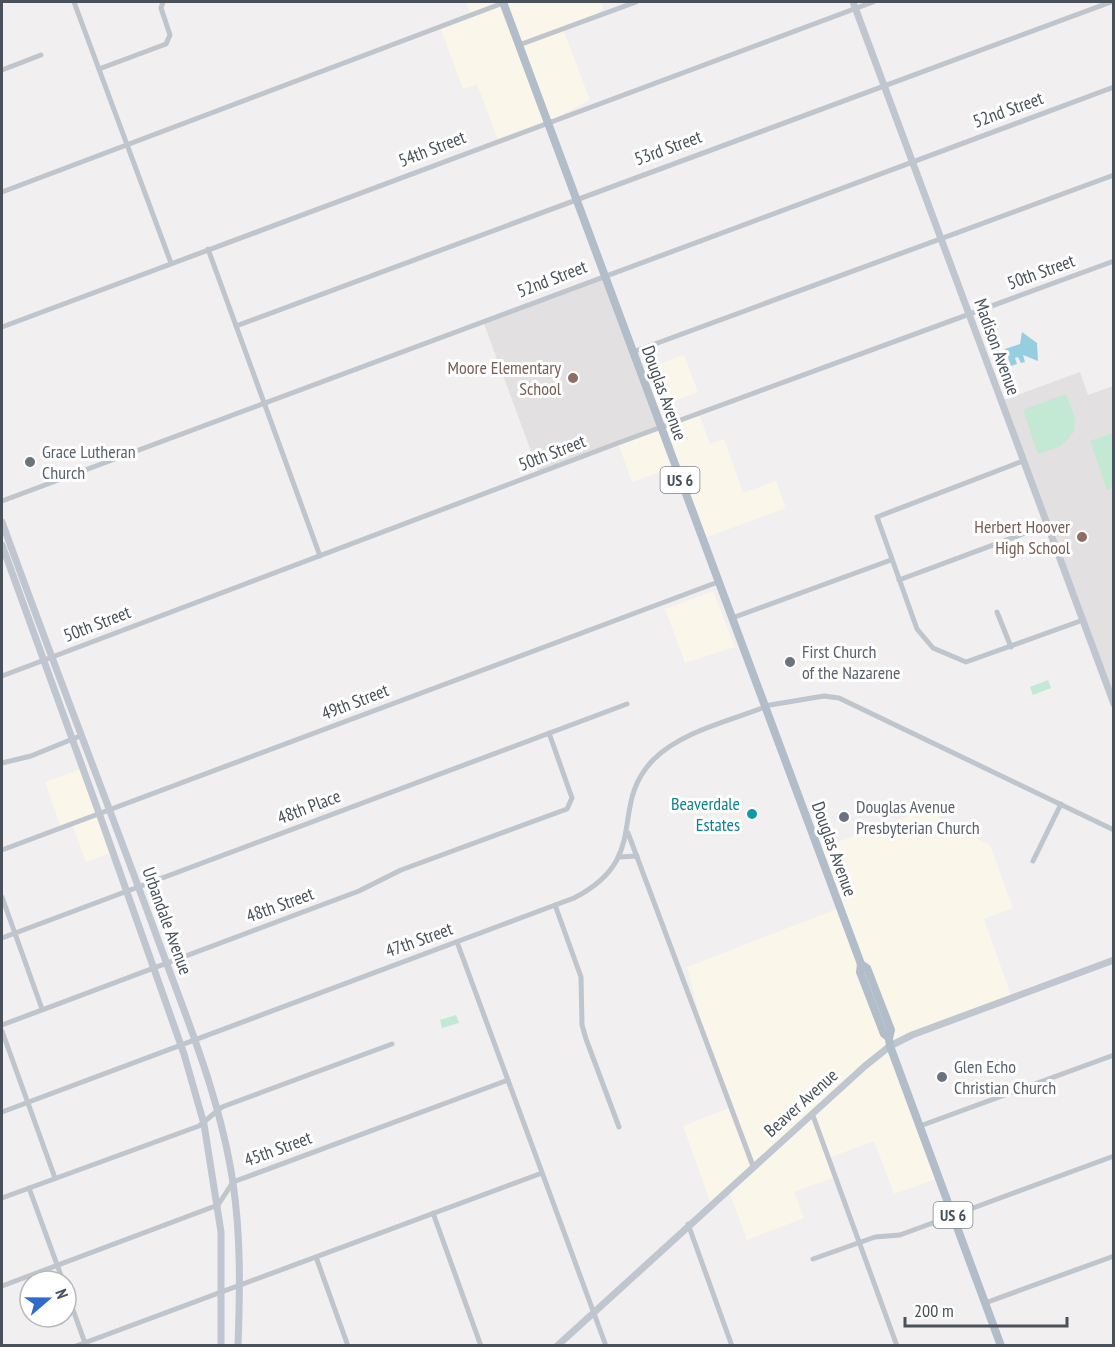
<svg xmlns="http://www.w3.org/2000/svg" width="1115" height="1347" viewBox="0 0 1115 1347" font-family="'PT Sans Narrow',sans-serif">
  <style>
    .commercial { fill: #faf6ea }
    .education { fill: #e2e0e0 }
    .green { fill: #c3e9d4 }
    .water { fill: #95cde1 }
    .lines { fill: none; stroke-linecap: round; stroke-linejoin: round }
    .street { stroke: #bfc5cc; stroke-width: 5 }
    .secondary { stroke: #bfc6d0; stroke-width: 7 }
    .primary { stroke: #b2bdca; stroke-width: 8 }
    .education-dot { fill: #8d6e63; stroke: #fff; stroke-width: 2 }
    .worship-dot { fill: #6b7280; stroke: #fff; stroke-width: 2 }
    .culture-dot { fill: #0f9aa8; stroke: #fff; stroke-width: 2 }
    .labels { text-anchor: middle; stroke-width: 6; stroke-linejoin: round; paint-order: stroke }
    .shield { fill: #fff; stroke: #80858c; stroke-width: 1.5 }
    .shield-label { font-size: 16px; font-weight: bold; fill: #49515a }
    .street-label { font-size: 18px; fill: #49515a; stroke: #fff }
    .education-label { font-size: 18px; fill: #785e54; stroke: #fff; text-anchor: end }
    .worship-label { font-size: 18px; fill: #5b616d; stroke: #fff; text-anchor: start }
    .culture-label { font-size: 18px; fill: #0d838f; stroke: #fff; text-anchor: end }
  </style>
  <rect width="100%" height="100%" fill="#f1efef"/>
  <!-- commercial -->
  <g class="commercial">
    <path d="M466,2H601L603,8L592,18L563,29L590,100L548,122L498,140L477,84L463,89L440,27L471,15Z"/>
    <path d="M684,355L698,392L654,409L640,371Z"/>
    <path d="M699,414L710,444L724,439L743,493L776,481L786,508L702,539L675,467L632,482L618,443Z"/>
    <path d="M713,591L735,647L685,663L665,609Z"/>
    <path d="M83,768L112,852L86,862L72,824L61,828L45,782Z"/>
    <path d="M937,806L942,809L939,818L990,845L1013,908L984,919L1012,998L890,1046L939,1178L894,1194L874,1141L829,1158L835,1177L794,1192L804,1218L747,1240L728,1189L711,1204L683,1126L731,1107L705,1039L687,967L839,908L818,849Z"/>
  </g>
  <!-- education -->
  <g class="education">
    <path d="M604,275L661,428L539,473L483,321Z"/>
    <path d="M1080,372L1088,395L1113,386V696L1001,401Z"/>
  </g>
  <!-- green -->
  <g class="green">
    <path d="M1066,394L1075,418L1074,432L1061,446L1038,454L1024,413L1025,409Z"/>
    <path d="M1113,433V487L1107,490L1090,441Z"/>
    <path d="M1048,680L1051,688L1033,695L1030,687Z"/>
    <path d="M456,1015L459,1023L442,1028L440,1020Z"/>
  </g>
  <!-- water -->
  <path class="water" d="M1022,332L1037,343L1038,361L1023,355L1025,362L1021,363L1018,357L1015,358L1017,364L1011,366L1005,349L1020,344Z"/>
  <g class="lines">
    <!-- street -->
    <g class="street">
      <path d="M74,2L171,263"/>
      <path d="M519,45L636,2"/>
      <path d="M99,69L166,44L170,35L161,8L163,2"/>
      <path d="M2,70L41,55"/>
      <path d="M2,192L503,3"/>
      <path d="M208,249L320,556"/>
      <path d="M236,326L1111,2"/>
      <path d="M2,327L873,2"/>
      <path d="M633,352L1114,175"/>
      <path d="M1023,461L877,517L917,629L933,648L966,662L1083,620"/>
      <path d="M2,501L1114,87"/>
      <path d="M899,580L1047,525"/>
      <path d="M997,612L1011,647"/>
      <path d="M732,618L891,560"/>
      <path d="M2,676L618,443L1114,261"/>
      <path d="M764,706L824,696L839,698L1114,830"/>
      <path d="M2,763L31,756L80,736"/>
      <path d="M628,833L753,1166"/>
      <path d="M2,850L718,582"/>
      <path d="M619,857L637,856"/>
      <path d="M1033,861L1061,804"/>
      <path d="M2,897L42,1009"/>
      <path d="M555,905L581,977L582,1025L586,1039L619,1127"/>
      <path d="M2,938L627,704"/>
      <path d="M457,942L606,1346"/>
      <path d="M2,1025L359,891L401,870L567,809L572,798L549,733"/>
      <path d="M2,1031L55,1178"/>
      <path d="M2,1112L574,898C653,857 607,808 653,760C680,732 729,721 765,707"/>
      <path d="M812,1113L897,1346"/>
      <path d="M920,1126L1114,1055"/>
      <path d="M29,1188L63,1281"/>
      <path d="M2,1198L199,1126L222,1107L392,1044"/>
      <path d="M433,1213L481,1346"/>
      <path d="M688,1224L732,1346"/>
      <path d="M316,1257L348,1346"/>
      <path d="M813,1259L875,1237L900,1235L1114,1156"/>
      <path d="M2,1286L218,1205L233,1182L508,1080"/>
      <path d="M66,1290L86,1346"/>
      <path d="M985,1303L1114,1256"/>
      <path d="M76,1346L542,1173"/>
    </g>
    <!-- secondary -->
    <g class="secondary">
      <path d="M853,2L1114,704"/>
      <path d="M2,522C51,658 104,793 154,929C184,1012 220,1095 233,1183C241,1237 240,1291 238,1346"/>
      <path d="M2,545L99,813L184,1054L204,1124L221,1232V1346"/>
      <path d="M557,1346L865,1066L890,1046L912,1035L1114,960"/>
    </g>
    <!-- primary -->
    <g class="primary">
      <path d="M503,2L861,964L860,972L884,1034L889,1038"/>
      <path d="M861,964L867,968L891,1030L889,1038L890,1046L1001,1346"/>
    </g>
  </g>
  <!-- markers -->
  <g class="education-dot">
    <circle cx="573" cy="378" r="6"/>
    <circle cx="1082" cy="537" r="6"/>
  </g>
  <g class="worship-dot">
    <circle cx="30" cy="462" r="6"/>
    <circle cx="790" cy="662" r="6"/>
    <circle cx="844" cy="817" r="6"/>
    <circle cx="942" cy="1077" r="6"/>
  </g>
  <circle class="culture-dot" cx="752" cy="814" r="6"/>
  <g class="labels">
    <!-- shield labels -->
    <g class="shield">
      <rect x="660.5" y="467" width="39" height="26" rx="4.5"/>
      <rect x="933.5" y="1202" width="39" height="26" rx="4.5"/>
    </g>
    <g class="shield-label">
      <text x="680" y="486">US 6</text>
      <text x="953" y="1221">US 6</text>
    </g>
    <!-- street labels -->
    <g class="street-label">
      <text transform="translate(1008 110) rotate(-20)" y="6">52nd Street</text>
      <text transform="translate(668 148) rotate(-20)" y="6">53rd Street</text>
      <text transform="translate(432 149) rotate(-21)" y="6">54th Street</text>
      <text transform="translate(1041 272) rotate(-20)" y="6">50th Street</text>
      <text transform="translate(552 279) rotate(-21)" y="6">52nd Street</text>
      <text transform="translate(997 347) rotate(70)" y="6">Madison Avenue</text>
      <text transform="translate(664 393) rotate(70)" y="6">Douglas Avenue</text>
      <text transform="translate(552 453) rotate(-21)" y="6">50th Street</text>
      <text transform="translate(97 624) rotate(-21)" y="6">50th Street</text>
      <text transform="translate(355 702) rotate(-21)" y="6">49th Street</text>
      <text transform="translate(309 807) rotate(-21)" y="6">48th Place</text>
      <text transform="translate(834 849) rotate(70)" y="6">Douglas Avenue</text>
      <text transform="translate(280 905) rotate(-20)" y="6">48th Street</text>
      <text transform="translate(167 921) rotate(70)" y="6">Urbandale Avenue</text>
      <text transform="translate(419 940) rotate(-20)" y="6">47th Street</text>
      <text transform="translate(801 1103) rotate(-42)" y="6">Beaver Avenue</text>
      <text transform="translate(278 1149) rotate(-20)" y="6">45th Street</text>
    </g>
    <!-- education labels -->
    <g class="education-label">
      <text x="561" y="374">Moore Elementary<tspan x="561" dy="21">School</tspan></text>
      <text x="1070" y="533">Herbert Hoover<tspan x="1070" dy="21">High School</tspan></text>
    </g>
    <!-- worship labels -->
    <g class="worship-label">
      <text x="42" y="458">Grace Lutheran<tspan x="42" dy="21">Church</tspan></text>
      <text x="802" y="658">First Church<tspan x="802" dy="21">of the Nazarene</tspan></text>
      <text x="856" y="813">Douglas Avenue<tspan x="856" dy="21">Presbyterian Church</tspan></text>
      <text x="954" y="1073">Glen Echo<tspan x="954" dy="21">Christian Church</tspan></text>
    </g>
    <!-- culture labels -->
    <g class="culture-label">
      <text x="740" y="810">Beaverdale<tspan x="740" dy="21">Estates</tspan></text>
    </g>
  </g>
  <!-- border -->
  <rect width="1115" height="1347" fill="none" stroke="#49515a" stroke-width="6"/>
  <!-- north arrow -->
  <g transform="translate(48 1299) rotate(70)"><circle r="28" fill="#ffffff" stroke="#b6b9bd" stroke-width="1.5"/>
  <path d="M0-4.5L10 22L0 15L-10 22Z" fill="#306aca"/>
  <text y="-9" font-size="16" font-weight="bold" text-anchor="middle" fill="#49515a">N</text>
  </g>
  <!-- scale -->
  <path d="M905 1317v9h162v-9" fill="none" stroke="#49515a" stroke-width="3"/>
  <text x="914" y="1317" font-size="18" fill="#49515a" stroke="#ffffff" stroke-width="4.5" paint-order="stroke">200 m</text>
</svg>
